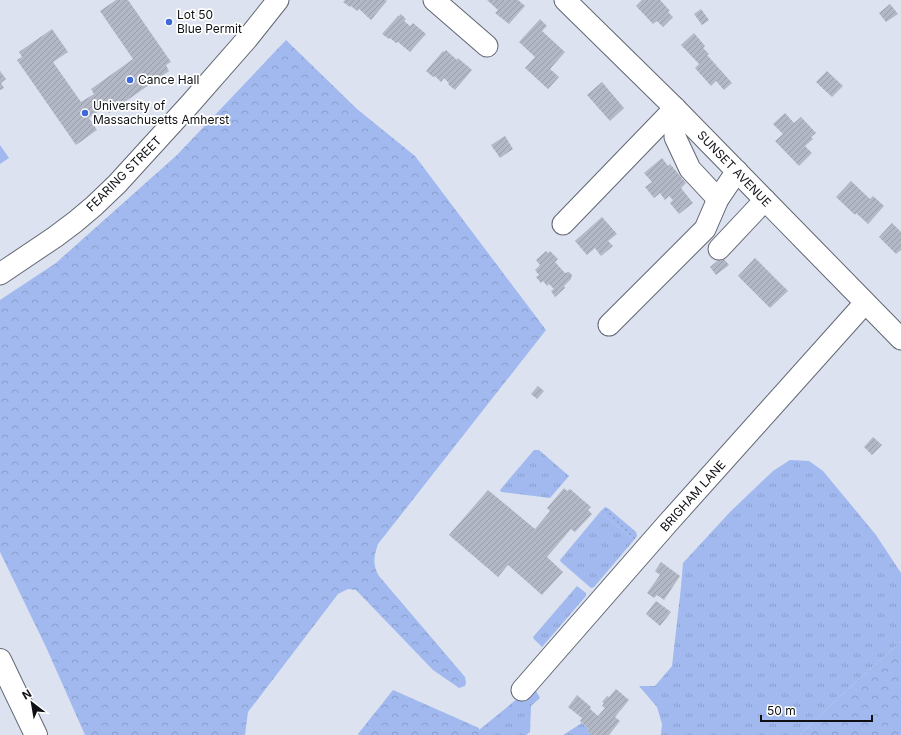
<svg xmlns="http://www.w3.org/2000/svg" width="901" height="735" viewBox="0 0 901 735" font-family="Inter,sans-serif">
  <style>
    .grass { fill: url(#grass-tufts) }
    .forest { fill: url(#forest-crowns) }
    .park { fill: url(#park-dots) }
    .pitch { fill: #a1b9ee }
    .building { fill: url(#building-hatch) }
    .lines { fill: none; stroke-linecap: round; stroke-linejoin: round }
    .minor-casing { stroke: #616672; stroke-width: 23 }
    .major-casing { stroke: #616672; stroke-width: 24 }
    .minor { stroke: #fff; stroke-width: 21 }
    .major { stroke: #fff; stroke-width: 22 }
    .poi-dot { fill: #3e69db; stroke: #fff; stroke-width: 1.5 }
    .labels { text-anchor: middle; stroke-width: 3.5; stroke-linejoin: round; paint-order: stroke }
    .poi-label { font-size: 12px; fill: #0e1014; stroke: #fff; text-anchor: start }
    .street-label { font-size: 12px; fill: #0e1014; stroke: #fff }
  </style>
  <defs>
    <pattern id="grass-tufts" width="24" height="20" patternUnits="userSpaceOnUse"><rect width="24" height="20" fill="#a1b9ee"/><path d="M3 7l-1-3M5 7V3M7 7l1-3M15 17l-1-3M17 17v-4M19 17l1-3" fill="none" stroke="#899ecb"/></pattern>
    <pattern id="forest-crowns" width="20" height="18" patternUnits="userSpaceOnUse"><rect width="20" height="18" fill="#a1b9ee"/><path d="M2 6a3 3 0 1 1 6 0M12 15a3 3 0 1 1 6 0" fill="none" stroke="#899ecb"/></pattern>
    <pattern id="park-dots" width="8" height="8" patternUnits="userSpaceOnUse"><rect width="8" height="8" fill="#a1b9ee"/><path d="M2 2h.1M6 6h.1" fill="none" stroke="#899ecb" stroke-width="1.8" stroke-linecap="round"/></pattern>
    <pattern id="building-hatch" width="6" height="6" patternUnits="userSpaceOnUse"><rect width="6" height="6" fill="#b2b8c5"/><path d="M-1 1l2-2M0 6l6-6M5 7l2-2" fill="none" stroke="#989da8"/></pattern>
  </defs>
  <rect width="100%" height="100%" fill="#dce2f0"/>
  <!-- grass -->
  <g class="grass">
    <path d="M534,450H539L569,476L550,498L501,492L500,490Z"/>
    <path d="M790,460L809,461L823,471L876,535L901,573V641L832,704L800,735H661L662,724L657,707L639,686H655L672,666L681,587L683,563L730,512L773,471Z"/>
    <path d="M600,512L634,540L594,587L591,588L561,562L560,560Z"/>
    <path d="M577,586L586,593V596L542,647L534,639L533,637Z"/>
    <path d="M535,689L540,698L531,706L530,732L526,735H479V730L523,694Z"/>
    <path d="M582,723L589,729L587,731L592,735H563Z"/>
  </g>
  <!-- forest -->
  <g class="forest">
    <path d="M286,40L357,109L415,156L546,330L378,544C374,556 372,564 379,576L465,677L466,682L465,686L459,688L433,670L356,590L348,589L338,594L248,712L245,735H85L46,647L0,552V300L56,263L177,155Z"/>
    <path d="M901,641V735H800L832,704Z"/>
    <path d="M393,690L479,728V735H359L358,734Z"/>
  </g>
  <!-- park -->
  <path class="park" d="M605,507L608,508L636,532L637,536L634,540L600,512Z"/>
  <!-- pitch -->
  <path class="pitch" d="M0,145L9,158L0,164Z"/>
  <!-- building -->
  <g class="building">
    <path d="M116,0H128L171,62L166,65L169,71L109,113L105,107L89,118L97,130L76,145L17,60L22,57L19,52L52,29L68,52L53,62L81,102L94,94L91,89L133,59L100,11Z"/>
    <path d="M345,0H385L387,1L371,20L359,9L357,11L351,6L350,7L343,2Z"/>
    <path d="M487,0H518L525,6L509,24L495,13L498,10Z"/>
    <path d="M642,0H660L670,11L668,12L673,17L663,27L657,21L653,24L636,6Z"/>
    <path d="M890,4L898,14L886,22L879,13Z"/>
    <path d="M701,9L709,20L702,25L694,14Z"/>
    <path d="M401,14L406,19L404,21L410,26L413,23L426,34L410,52L398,42L396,43L390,38L389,39L382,34L398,16H399Z"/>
    <path d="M540,19L547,26L542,31L565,52L550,69L559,77L548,89L525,68L535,57L519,42Z"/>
    <path d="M694,33L705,46L703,48L709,54L707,55L732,83L724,90L716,81L711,86L695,68L699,64L681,45Z"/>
    <path d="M446,50L457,60L458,58L472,70L455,90L448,84L449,83L444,78L441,82L435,76L433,77L426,71L443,51L444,52Z"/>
    <path d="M0,71L6,79L1,83L4,88L0,90Z"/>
    <path d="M827,71L843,86L832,97L816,82Z"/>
    <path d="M602,82L624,108L610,121L587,95Z"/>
    <path d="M785,113L794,123L801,117L816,133L811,137L813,139L805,146L812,153L799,166L775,141L783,134L773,124Z"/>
    <path d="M505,136L513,149L500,158L491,145Z"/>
    <path d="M662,158L668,166L670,164L686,183L681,188L693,203L679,214L670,203L673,200L669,196L665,200L660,193L654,198L645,187L652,182L644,173Z"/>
    <path d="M851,181L870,199L873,196L884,206L868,224L856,213L855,215L836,197Z"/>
    <path d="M602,217L617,234L608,241L613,246L601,256L595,248L587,255L575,241Z"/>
    <path d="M892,223L901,232V250L896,254L879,237Z"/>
    <path d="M546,251L548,253L550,251L558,259L555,262L565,273L569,272L572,275L571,279L564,286L565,288L555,297L551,291L554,289L549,284L547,286L543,281L541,283L536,277L539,275L535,270L540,265L536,260Z"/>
    <path d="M722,257L729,265L716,275L710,267Z"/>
    <path d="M755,258L788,291L770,308L738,276Z"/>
    <path d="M538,386L544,391L537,399L531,394Z"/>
    <path d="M873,437L882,445L872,455L864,447Z"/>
    <path d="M564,488L567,491L570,489L591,507L588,510L592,514L575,532L571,529L547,557L563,572L542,595L508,565L498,577L449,535L488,490L535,529L550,511L547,508Z"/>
    <path d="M661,562L680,576L664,600L657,595L654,598L647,593L660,575L655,571Z"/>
    <path d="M656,601L671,612L660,626L646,614Z"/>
    <path d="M616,689L629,700L615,717L620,721L609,735H592L587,731L589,729L580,721L582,718L568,707L577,695L591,707L590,709L598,716L605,708L602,706L604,703L602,702L607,696L609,697Z"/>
  </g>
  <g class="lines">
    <!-- minor casing -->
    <g class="minor-casing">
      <g id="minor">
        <path d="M434,0L487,46"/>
        <path d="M565,0L675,108L901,339"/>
        <path d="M675,108V137L690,169L718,199"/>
        <path d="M563,224L675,108"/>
        <path d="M719,249L765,200"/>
        <path d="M0,274L55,237L75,222L94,206L117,184L190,104L247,39L278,0"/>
        <path d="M609,325L705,229L718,199L737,171"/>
        <path d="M522,690L667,524L865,303"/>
      </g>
    </g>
    <!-- major casing -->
    <g class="major-casing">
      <path id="major" d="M0,660L36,735"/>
    </g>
    <!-- minor -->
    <use href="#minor" class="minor"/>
    <!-- major -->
    <use href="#major" class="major"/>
  </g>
  <!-- markers -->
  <g class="poi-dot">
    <circle cx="169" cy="22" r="4"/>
    <circle cx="130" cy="80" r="4"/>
    <circle cx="85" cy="113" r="4"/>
  </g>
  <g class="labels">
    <!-- poi labels -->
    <g class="poi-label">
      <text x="177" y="19">Lot 50<tspan x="177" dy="14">Blue Permit</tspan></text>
      <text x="138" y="84">Cance Hall</text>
      <text x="93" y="110">University of<tspan x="93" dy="14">Massachusetts Amherst</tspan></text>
    </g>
    <!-- street labels -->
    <g class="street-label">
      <text transform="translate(734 169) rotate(46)" y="4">SUNSET AVENUE</text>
      <text transform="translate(124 174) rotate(-45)" y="4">FEARING STREET</text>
      <text transform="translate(693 496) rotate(-48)" y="4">BRIGHAM LANE</text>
    </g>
  </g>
  <!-- north arrow -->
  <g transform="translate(32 703) rotate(329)" stroke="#ffffff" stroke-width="3" paint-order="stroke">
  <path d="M0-3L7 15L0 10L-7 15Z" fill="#0e1014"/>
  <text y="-6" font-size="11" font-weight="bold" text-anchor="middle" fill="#0e1014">N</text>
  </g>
  <!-- scale -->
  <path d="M761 715v6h111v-6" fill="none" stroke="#0e1014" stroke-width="2"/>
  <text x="767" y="715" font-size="12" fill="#0e1014" stroke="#ffffff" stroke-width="3" paint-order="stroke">50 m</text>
</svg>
